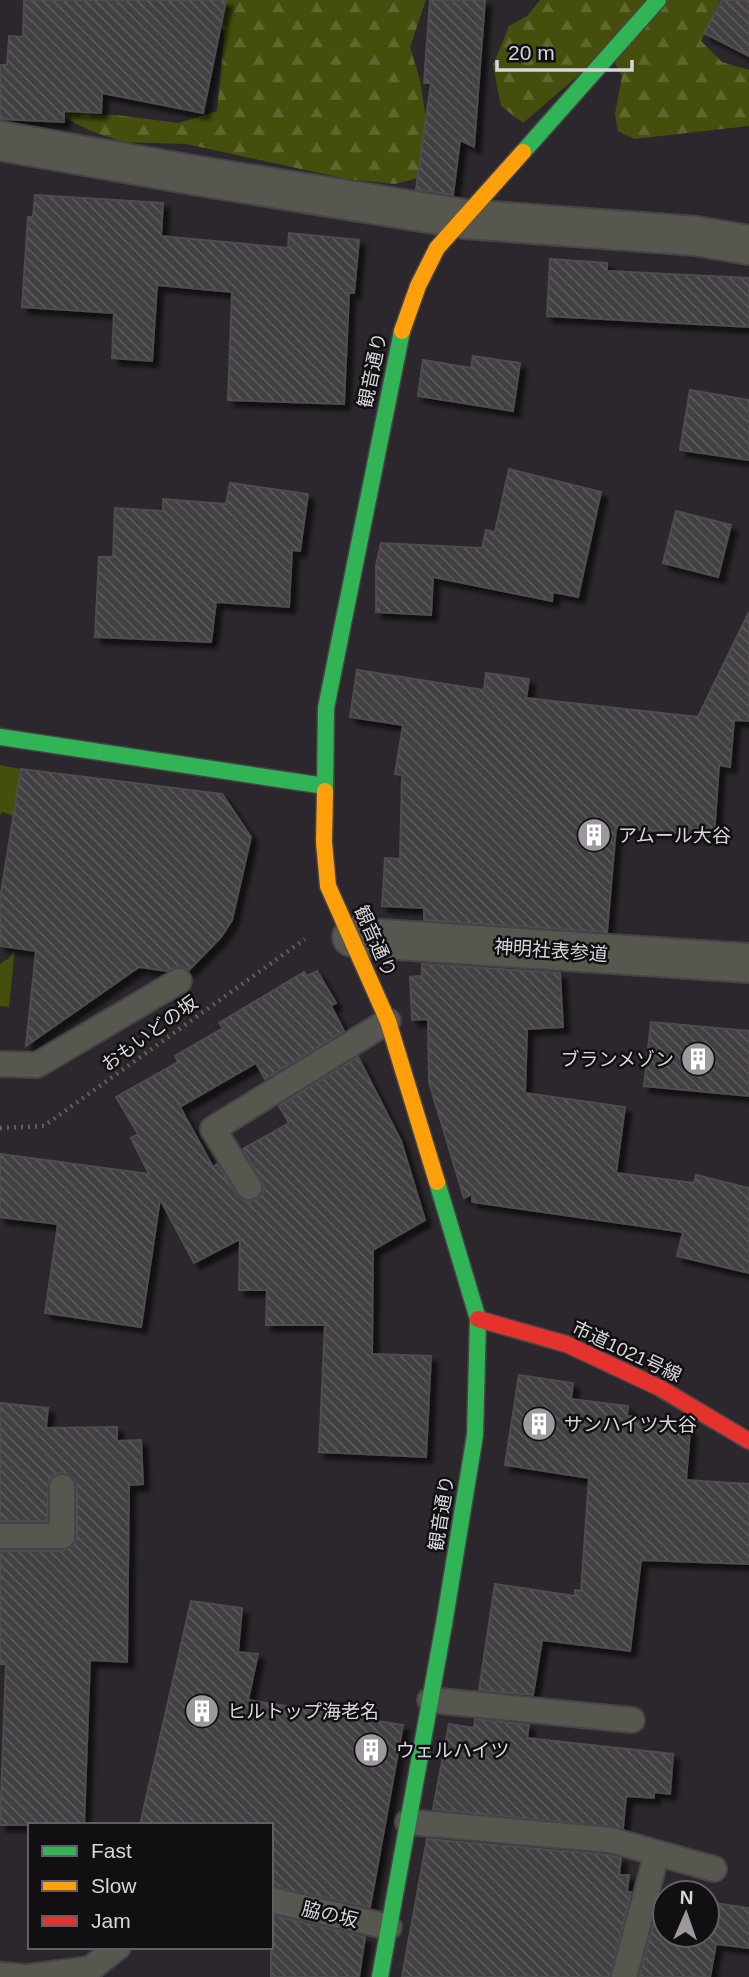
<svg xmlns="http://www.w3.org/2000/svg" width="749" height="1977" viewBox="0 0 749 1977" font-family="Arial,'Noto Sans JP',sans-serif">
  <style>
    .forest { fill: url(#forest-firs) }
    .garden { fill: #454e0c }
    .building { fill: url(#building-back-hatch); stroke: #4f4c50; stroke-width: 2; filter: url(#shadow) }
    .lines { fill: none; stroke-linecap: round; stroke-linejoin: round }
    .lane-casing { stroke: #464447; stroke-width: 28 }
    .street-casing { stroke: #464447; stroke-width: 42 }
    .fast-casing { stroke: #464447; stroke-width: 19 }
    .slow-casing { stroke: #464447; stroke-width: 19 }
    .jam-casing { stroke: #464447; stroke-width: 19 }
    .path { stroke: #605f5c; stroke-width: 4.5; stroke-dasharray: 2 5; stroke-linecap: butt }
    .lane { stroke: #56574f; stroke-width: 24 }
    .street { stroke: #56574f; stroke-width: 38 }
    .fast { stroke: #30b455; stroke-width: 16 }
    .slow { stroke: #ff9f0a; stroke-width: 16 }
    .jam { stroke: #e5322d; stroke-width: 16 }
    .labels { text-anchor: middle; stroke-width: 5; stroke-linejoin: round; paint-order: stroke }
    .street-label { font-size: 19px; fill: #d9d5db; stroke: #120f13 }
    .poi-label { font-size: 19px; fill: #d9d5db; stroke: #120f13; text-anchor: start }
  </style>
  <defs>
    <pattern id="forest-firs" width="22" height="20" patternUnits="userSpaceOnUse" patternTransform="scale(1.75)"><rect width="22" height="20" fill="#454e0c"/><path d="M5 1l3.5 6h-7zM16 11l3.5 6h-7z" fill="#5f672f"/></pattern>
    <pattern id="building-back-hatch" width="6" height="6" patternUnits="userSpaceOnUse" patternTransform="scale(1.75)"><rect width="6" height="6" fill="#423f43"/><path d="M-1 5l2 2M0 0l6 6M5-1l2 2" fill="none" stroke="#5d5a5e"/></pattern>
    <filter id="shadow"><feDropShadow dx="6" dy="6" stdDeviation="2" flood-color="#0009"/></filter>
  </defs>
  <rect width="100%" height="100%" fill="#2b272c"/>
  <!-- forest -->
  <g class="forest">
    <path d="M217,0H426L410,47L420,80L428,131L418,178L395,184L347,179L186,144L122,142L91,131L53,112L116,115L179,123L217,111L224,38Z"/>
    <path d="M540,0H720L701,41L722,62L749,70V126L634,139L618,131L615,114L622,76L608,50L523,123L501,106L493,65L509,26L527,16Z"/>
  </g>
  <!-- garden -->
  <g class="garden">
    <path d="M0,765L21,769L14,816L2,812L0,815Z"/>
    <path d="M15,948L9,1007L0,1006V964L9,958Z"/>
  </g>
  <!-- building -->
  <g class="building">
    <path d="M24,0H226L203,113L102,93L101,113L64,111V122L0,119V65H7L9,36L23,37Z"/>
    <path d="M430,0H485L474,147L460,140L453,195L416,189L431,83H424Z"/>
    <path d="M722,0H749V56L704,33Z"/>
    <path d="M35,195L163,203L161,236L288,248L289,233L359,240L354,293H349L344,404L228,400L232,292L157,285L152,361L112,358L114,313L22,307L28,217H33Z"/>
    <path d="M550,259L607,263V271L749,278V327L547,316Z"/>
    <path d="M473,356L520,363L513,411L418,396L423,360L471,368Z"/>
    <path d="M690,390L749,400V460L680,450Z"/>
    <path d="M509,469L601,492L578,597L553,592L552,601L433,577L431,615L376,612V565L381,543L482,548L486,530L495,532Z"/>
    <path d="M230,483L308,494L300,551L292,550L289,607L216,602L211,642L95,637L99,557H113L115,508L163,511V499L226,504Z"/>
    <path d="M676,511L731,525L718,577L663,563Z"/>
    <path d="M749,612V721L734,720L730,767L719,765L714,836L616,828L607,932L424,920V908L382,906L385,858L400,859L402,775L395,774L403,725L350,717L357,670L484,690L486,673L529,679L526,698L698,717Z"/>
    <path d="M21,769L222,794L251,837L232,920L221,937L189,970L180,966L167,971L139,967L26,1046L36,951L0,946V899Z"/>
    <path d="M422,964L560,973L563,1027L527,1029L525,1093L625,1107L616,1173L694,1183L696,1175L749,1188V1273L677,1256L683,1232L472,1202V1194L464,1198L429,1082L428,1019L412,1020L410,977L422,976Z"/>
    <path d="M317,971L336,1003L331,1006L344,1031L265,1079L256,1063L180,1107L213,1167L217,1164L237,1195L243,1200L250,1202L262,1195L264,1186L243,1149L289,1123L279,1106L358,1057L401,1141L425,1220L373,1250L372,1354L431,1356L426,1457L319,1452L325,1325H266L267,1290H239L240,1239L194,1263L160,1199L141,1327L45,1313L58,1224L0,1217V1154L149,1174L131,1138L138,1134L116,1097L178,1062L175,1056L223,1028L219,1023L304,972L307,976Z"/>
    <path d="M651,1022L749,1031V1096L644,1086Z"/>
    <path d="M519,1375L573,1383L571,1399L628,1406L627,1416L670,1420L690,1431L686,1480L749,1484V1564L641,1560L630,1651L542,1640L533,1695L479,1690L495,1584L575,1596V1590L581,1591L589,1478L505,1465Z"/>
    <path d="M0,1403L48,1408L46,1428L117,1427V1441L141,1440L143,1484L129,1485L127,1662L90,1660L84,1825H0L6,1664H0V1551H63L74,1544L77,1536V1486L74,1479L63,1472L55,1474L49,1480L47,1521H0Z"/>
    <path d="M191,1601L242,1608L238,1652L258,1654L248,1700L403,1725L370,1907L271,1886V1825H140Z"/>
    <path d="M475,1719L529,1725L527,1738L673,1754L670,1794L654,1792V1798L626,1796L623,1828L433,1809L449,1724L474,1728Z"/>
    <path d="M427,1839L608,1855L621,1858L619,1875H629L627,1892H631L610,1977H402Z"/>
    <path d="M661,1896L665,1897V1935H707V1902L749,1908V1948L716,1944L710,1977H639Z"/>
    <path d="M271,1915L365,1937L359,1977H271Z"/>
  </g>
  <g class="lines">
    <!-- lane casing -->
    <g class="lane-casing">
      <g id="lane">
        <path d="M0,1064L37,1065L179,981"/>
        <path d="M249,1187L213,1129L388,1021"/>
        <path d="M0,1536H62V1487"/>
        <path d="M430,1700L632,1720"/>
        <path d="M408,1822L611,1840L714,1869"/>
        <path d="M271,1900L389,1927"/>
        <path d="M0,1975L27,1977"/>
        <path d="M28,1977L90,1969L118,1947"/>
        <path d="M624,1977L657,1853"/>
      </g>
    </g>
    <!-- street casing -->
    <g class="street-casing">
      <g id="street">
        <path d="M0,141L193,175L465,219L696,236L749,245"/>
        <path d="M352,937L749,963"/>
      </g>
    </g>
    <!-- fast casing -->
    <g class="fast-casing">
      <g id="fast">
        <path d="M523,152L658,0"/>
        <path d="M0,737L325,786"/>
        <path d="M325,791L326,708L402,331"/>
        <path d="M380,1977L444,1624L475,1435L478,1319L437,1182"/>
      </g>
    </g>
    <!-- slow casing -->
    <g class="slow-casing">
      <g id="slow">
        <path d="M402,331L418,286L437,248L523,152"/>
        <path d="M325,791L324,842L328,886L388,1021L437,1182"/>
      </g>
    </g>
    <!-- jam casing -->
    <g class="jam-casing">
      <path id="jam" d="M478,1319L566,1344L660,1388L749,1441"/>
    </g>
    <!-- path -->
    <path class="path" d="M0,1128L44,1126L305,939"/>
    <!-- lane -->
    <use href="#lane" class="lane"/>
    <!-- street -->
    <use href="#street" class="street"/>
    <!-- fast -->
    <use href="#fast" class="fast"/>
    <!-- slow -->
    <use href="#slow" class="slow"/>
    <!-- jam -->
    <use href="#jam" class="jam"/>
  </g>
  <!-- icons -->
  <defs>
    <g id="building-disc" transform="scale(1.75)"><circle r="9.5" fill="#9c989e" stroke="#120f13"/><path d="M-4-6H4V6H1V3H-1V6H-4ZM-2.5-4.3h1.7v1.8h-1.7ZM.8-4.3h1.7v1.8H.8ZM-2.5-1h1.7V.8h-1.7ZM.8-1h1.7V.8H.8Z" fill="#fff"/></g>
  </defs>
  <g fill-rule="evenodd">
    <use href="#building-disc" x="594" y="835"/>
    <use href="#building-disc" x="698" y="1059"/>
    <use href="#building-disc" x="539" y="1424"/>
    <use href="#building-disc" x="202" y="1711"/>
    <use href="#building-disc" x="371" y="1750"/>
  </g>
  <g class="labels">
    <!-- street labels -->
    <g class="street-label">
      <text transform="translate(372 370) rotate(-78)" y="7">観音通り</text>
      <text transform="translate(376 941) rotate(66)" y="7">観音通り</text>
      <text transform="translate(551 950) rotate(4)" y="7">神明社表参道</text>
      <text transform="translate(149 1033) rotate(-36)" y="7">おもいどの坂</text>
      <text transform="translate(627 1351) rotate(25)" y="7">市道1021号線</text>
      <text transform="translate(441 1513) rotate(-81)" y="7">観音通り</text>
      <text transform="translate(330 1914) rotate(13)" y="7">脇の坂</text>
    </g>
    <!-- poi labels -->
    <g class="poi-label">
      <text x="618" y="842">アムール大谷</text>
      <text x="674" y="1066" text-anchor="end">ブランメゾン</text>
      <text x="564" y="1431">サンハイツ大谷</text>
      <text x="227" y="1718">ヒルトップ海老名</text>
      <text x="396" y="1757">ウェルハイツ</text>
    </g>
  </g>
  <!-- legend -->
  <rect x="28" y="1823" width="245" height="126" fill="#120f13" stroke="#625e63" stroke-width="2"/>
  <rect x="42" y="1846" width="35" height="10" fill="#30b455" stroke="#625e63" stroke-width="2"/>
  <text x="91" y="1858" font-size="21" fill="#d9d5db">Fast</text>
  <rect x="42" y="1881" width="35" height="10" fill="#ff9f0a" stroke="#625e63" stroke-width="2"/>
  <text x="91" y="1893" font-size="21" fill="#d9d5db">Slow</text>
  <rect x="42" y="1916" width="35" height="10" fill="#e5322d" stroke="#625e63" stroke-width="2"/>
  <text x="91" y="1928" font-size="21" fill="#d9d5db">Jam</text>
  <!-- north arrow -->
  <g transform="translate(686 1914) rotate(2)"><circle r="33" fill="#120f13" stroke="#625e63" stroke-width="2"/>
  <path d="M0-5L12 26L0 18L-12 26Z" fill="#9c989e"/>
  <text y="-10" font-size="19" font-weight="bold" text-anchor="middle" fill="#d9d5db">N</text>
  </g>
  <!-- scale -->
  <path d="M497 60v10h135v-10" fill="none" stroke="#d9d5db" stroke-width="3.5"/>
  <text x="508" y="60" font-size="21" fill="#d9d5db" stroke="#120f13" stroke-width="5" paint-order="stroke">20 m</text>
</svg>
